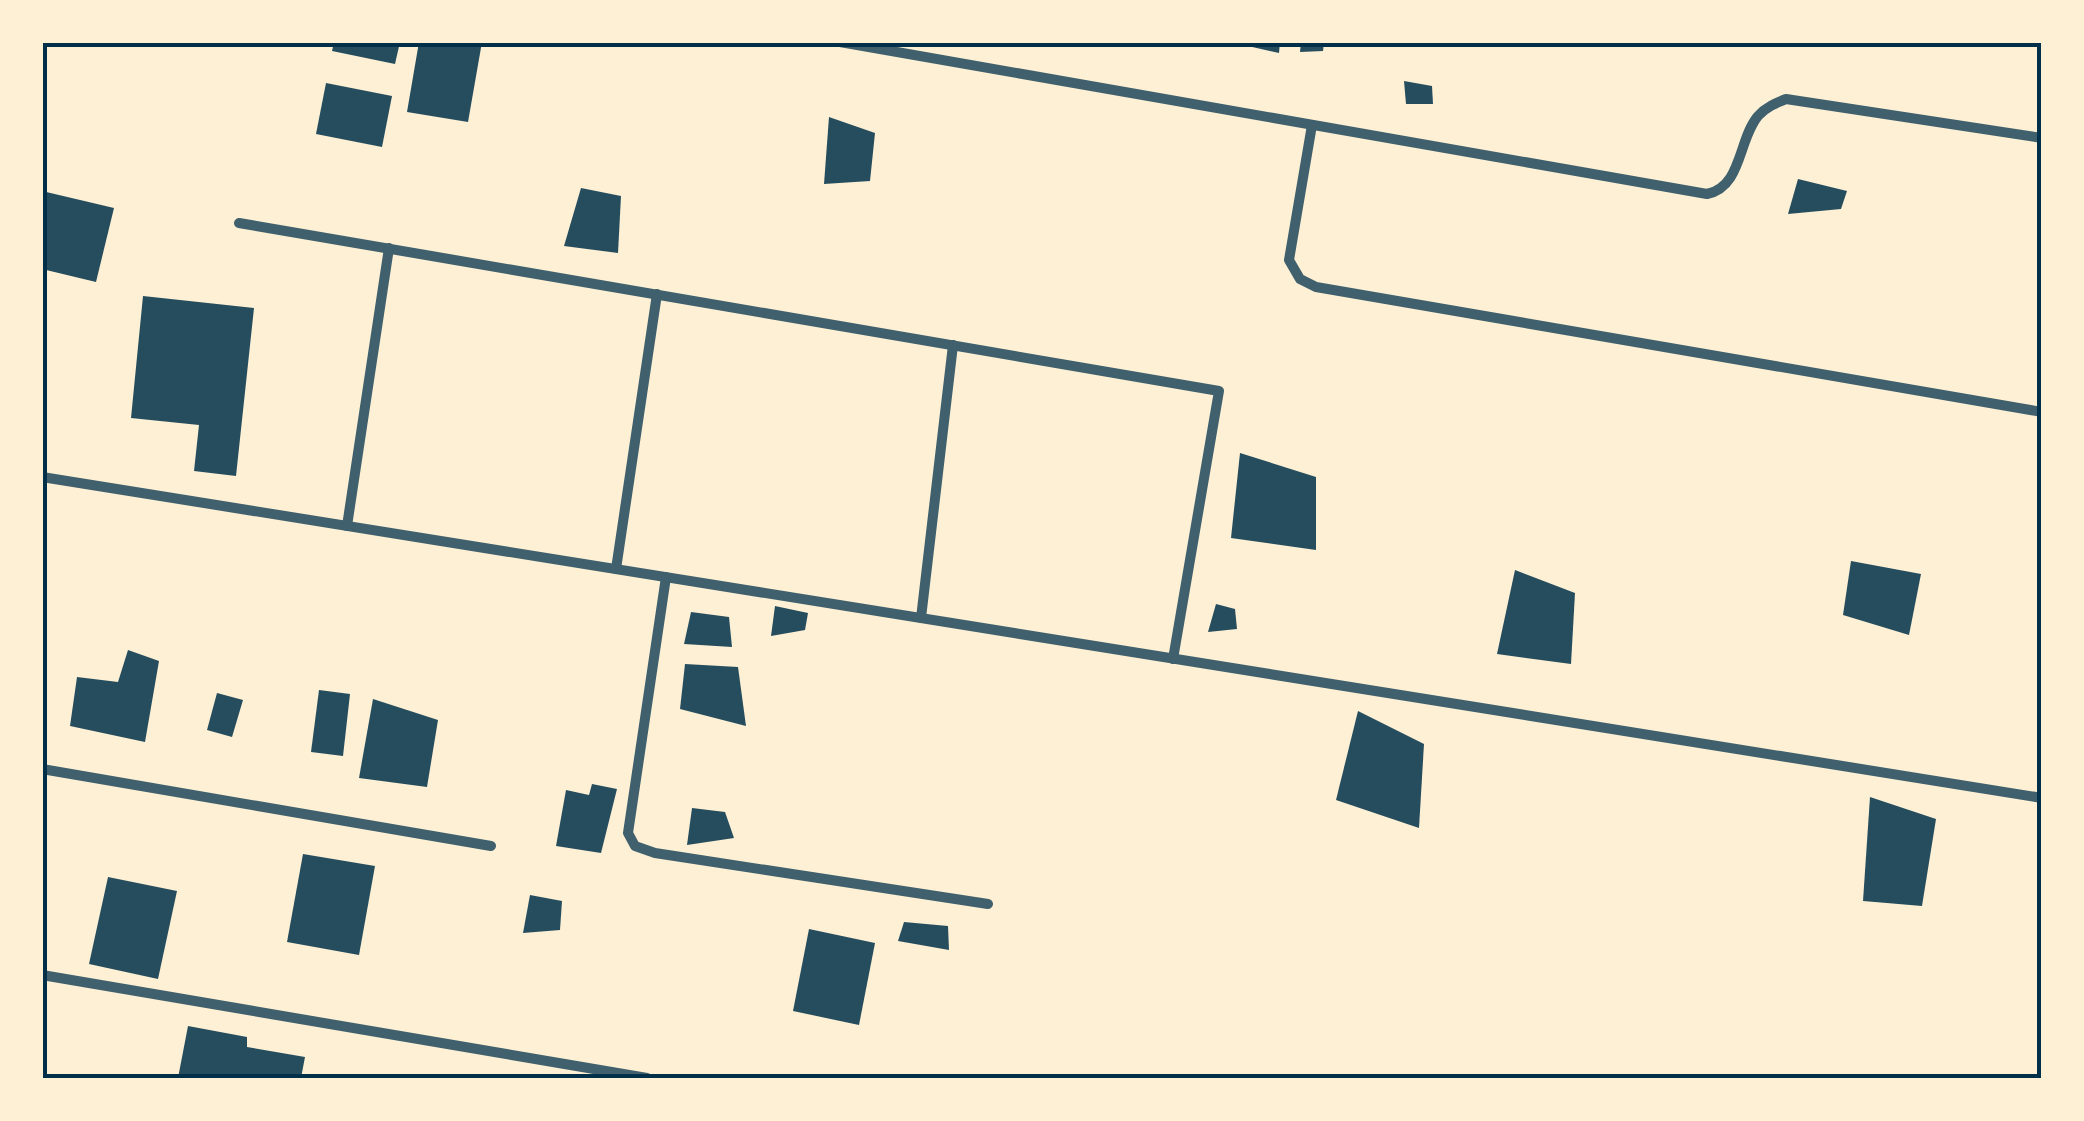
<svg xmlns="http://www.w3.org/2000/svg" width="2084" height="1121" viewBox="0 0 2084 1121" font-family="'Golos Text',sans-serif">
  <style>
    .building { fill: #264d5e }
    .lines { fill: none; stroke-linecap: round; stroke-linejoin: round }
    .minor { stroke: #3f606c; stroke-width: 10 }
    .neatline { fill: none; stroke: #003049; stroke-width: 4 }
  </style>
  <rect width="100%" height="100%" fill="#fdf0d5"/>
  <!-- building -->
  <g class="building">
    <path d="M334,42H400L395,64L332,51Z"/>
    <path d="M419,42H482L468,122L407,112Z"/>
    <path d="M1239,42H1280L1279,53L1239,44Z"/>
    <path d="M1301,42H1324L1323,51L1300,52Z"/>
    <path d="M1404,81L1432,86L1433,104H1406Z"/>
    <path d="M326,83L392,96L382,147L316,134Z"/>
    <path d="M829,117L875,133L870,181L824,184Z"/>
    <path d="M1798,179L1847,191L1841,209L1788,214Z"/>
    <path d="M581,188L621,196L618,253L564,246Z"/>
    <path d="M42,191L114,208L96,282L42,269Z"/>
    <path d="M143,296L254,308L236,476L194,471L199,425L131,418Z"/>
    <path d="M1240,453L1316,477V550L1231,538Z"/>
    <path d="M1851,561L1921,574L1909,635L1843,615Z"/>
    <path d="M1515,570L1575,593L1571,664L1497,654Z"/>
    <path d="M1216,604L1235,609L1237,629L1208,632Z"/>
    <path d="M775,606L808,613L805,630L771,636Z"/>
    <path d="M691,612L729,617L732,647L684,644Z"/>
    <path d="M128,650L159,661L145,742L70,726L77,677L118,682Z"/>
    <path d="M685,664L738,667L746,726L680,709Z"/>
    <path d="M319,690L350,694L343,756L311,752Z"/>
    <path d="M217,693L243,700L232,737L207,730Z"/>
    <path d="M373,699L438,720L427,787L359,778Z"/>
    <path d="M1358,711L1424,744L1419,828L1336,800Z"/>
    <path d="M592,784L617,789L601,853L556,846L566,790L589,795Z"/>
    <path d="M1870,797L1936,819L1922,906L1863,901Z"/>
    <path d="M692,808L725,812L734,838L687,845Z"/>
    <path d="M303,854L375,866L359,955L287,942Z"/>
    <path d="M108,877L177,891L158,979L89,964Z"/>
    <path d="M530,895L562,901L560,930L523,933Z"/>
    <path d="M904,922L948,926L949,950L898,941Z"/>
    <path d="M809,929L875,943L859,1025L793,1011Z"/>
    <path d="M188,1026L247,1037V1047L305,1057L301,1078H178Z"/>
  </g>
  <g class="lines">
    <!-- minor -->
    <g class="minor">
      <path d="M840,42L1707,194C1742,187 1738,140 1758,116C1766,107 1776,103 1786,99L2042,138"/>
      <path d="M1312,125L1289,260L1300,279L1316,287L2042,412"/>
      <path d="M239,223L1219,391L1173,659"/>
      <path d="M42,477L2042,798"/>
      <path d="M347,526L389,248"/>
      <path d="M616,569L657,294"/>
      <path d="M666,577L628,833L635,846L655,853L988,904"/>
      <path d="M921,618L953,345"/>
      <path d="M42,769L491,846"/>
      <path d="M42,975L647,1078"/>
    </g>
  </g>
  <!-- border -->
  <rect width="2084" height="1121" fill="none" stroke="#fdf0d5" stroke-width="90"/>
  <rect x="45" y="45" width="1994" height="1031" class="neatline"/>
</svg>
